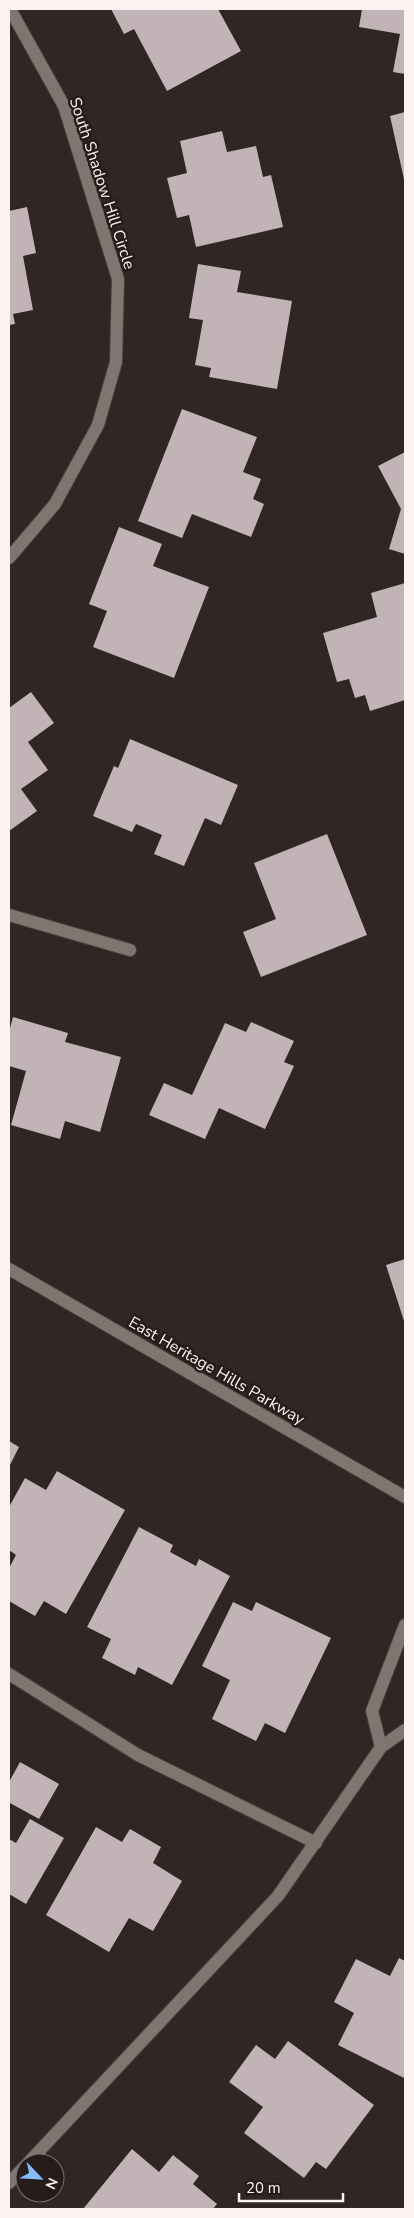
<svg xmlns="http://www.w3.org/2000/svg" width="414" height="2218" viewBox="0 0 414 2218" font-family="'Nunito Sans',sans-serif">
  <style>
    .building { fill: #c2b4b6 }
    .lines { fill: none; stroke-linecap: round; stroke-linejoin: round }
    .minor-casing { stroke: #49413e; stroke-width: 14 }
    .tertiary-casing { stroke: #49413e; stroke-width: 14 }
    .minor { stroke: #817571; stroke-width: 12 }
    .tertiary { stroke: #817571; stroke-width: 12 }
    .labels { text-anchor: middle; stroke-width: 5; stroke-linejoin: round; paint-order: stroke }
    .street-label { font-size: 16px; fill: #faf3f1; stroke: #261c19 }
  </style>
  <rect width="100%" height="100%" fill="#302623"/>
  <!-- building -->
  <g class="building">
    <path d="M111,9H218L241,51L167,91L134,29L124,34Z"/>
    <path d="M362,9H405V74L393,72L400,34L359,27Z"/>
    <path d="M405,112V179H404L390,116Z"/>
    <path d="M222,131L227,152L256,146L263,177L271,175L283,227L196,247L189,215L177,218L167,178L187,173L180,141Z"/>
    <path d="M27,207L36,253L23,256L33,310L13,314L15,324L9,325V211Z"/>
    <path d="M198,264L241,271L237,292L292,301L277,389L209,377L211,368L195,365L203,320L189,318Z"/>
    <path d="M182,409L257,437L243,472L261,479L253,499L264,504L251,537L192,514L182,538L138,521Z"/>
    <path d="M405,452V554L389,549L401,509L378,466Z"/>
    <path d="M119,527L162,544L153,566L209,587L174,678L93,647L107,611L89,604Z"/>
    <path d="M405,583V700L370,711L365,695L355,698L349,679L337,682L323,633L377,617L371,593Z"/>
    <path d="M31,692L54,723L28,742L48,770L21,789L37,811L9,831V708Z"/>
    <path d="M130,739L238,785L221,825L205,818L184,866L154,854L162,835L136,824L132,832L93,816L114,766L118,768Z"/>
    <path d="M327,834L367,935L261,977L243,932L276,919L254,863Z"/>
    <path d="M13,1017L68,1033L65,1042L121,1057L100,1132L65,1121L60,1139L11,1125L26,1071L9,1066V1032Z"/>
    <path d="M251,1022L294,1041L284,1062L294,1066L265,1129L219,1108L205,1139L149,1115L164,1083L192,1095L225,1023L246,1032Z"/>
    <path d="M405,1259V1324L386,1265Z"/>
    <path d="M9,1441L19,1447L9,1467Z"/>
    <path d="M57,1471L125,1510L66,1614L44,1601L35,1616L9,1601V1568L16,1555L9,1550V1507L25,1478L46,1490Z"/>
    <path d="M139,1527L173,1545L170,1552L196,1566L199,1559L230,1576L172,1685L138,1667L135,1675L102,1658L111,1639L87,1627Z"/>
    <path d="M233,1602L252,1611L256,1602L331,1638L285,1733L265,1723L256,1741L212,1719L230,1680L202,1666Z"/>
    <path d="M20,1762L59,1784L39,1819L10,1803L9,1806V1782Z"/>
    <path d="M30,1819L64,1838L26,1904L9,1894V1839L16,1843Z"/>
    <path d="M96,1827L122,1842L130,1829L161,1847L153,1863L182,1881L153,1931L129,1918L109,1952L46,1915Z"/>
    <path d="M399,1958L405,1961L404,2078L338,2045L354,2013L334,2002L356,1959L390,1976Z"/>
    <path d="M288,2041L374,2105L326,2169L316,2162L304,2178L244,2133L263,2107L229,2082L256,2045L275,2059Z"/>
    <path d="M132,2149L159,2172L173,2155L199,2176L193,2184L217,2204L213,2209H83Z"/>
  </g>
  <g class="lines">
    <!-- minor casing -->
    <g class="minor-casing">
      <g id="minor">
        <path d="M9,558L55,504L98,425L116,362L118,279L64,106L10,9"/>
        <path d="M9,915L130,950"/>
        <path d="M9,1674L138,1755L316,1843"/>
        <path d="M381,1747L372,1711L405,1625"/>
        <path d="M28,2163L278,1896L381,1747L405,1730"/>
        <path d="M9,2183L25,2166"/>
      </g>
    </g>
    <!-- tertiary casing -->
    <g class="tertiary-casing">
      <path id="tertiary" d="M9,1269L405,1497"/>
    </g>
    <!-- minor -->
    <use href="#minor" class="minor"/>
    <!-- tertiary -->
    <use href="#tertiary" class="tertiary"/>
  </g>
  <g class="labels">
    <!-- street labels -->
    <g class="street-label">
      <text transform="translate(103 183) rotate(72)" y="6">South Shadow Hill Circle</text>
      <text transform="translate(217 1370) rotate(30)" y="6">East Heritage Hills Parkway</text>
    </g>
  </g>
  <!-- border -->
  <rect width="414" height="2218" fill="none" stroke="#faf3f1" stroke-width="20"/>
  <!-- north arrow -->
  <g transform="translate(40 2178) rotate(115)"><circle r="24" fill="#261c19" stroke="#7b726f"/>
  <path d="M0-4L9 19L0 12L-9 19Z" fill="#85bbfb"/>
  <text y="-8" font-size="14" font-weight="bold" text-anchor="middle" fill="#faf3f1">N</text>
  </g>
  <!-- scale -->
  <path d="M239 2193v8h104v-8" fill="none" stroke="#faf3f1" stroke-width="2.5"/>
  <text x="246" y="2193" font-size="15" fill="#faf3f1" stroke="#261c19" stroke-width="4" paint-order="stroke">20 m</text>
</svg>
